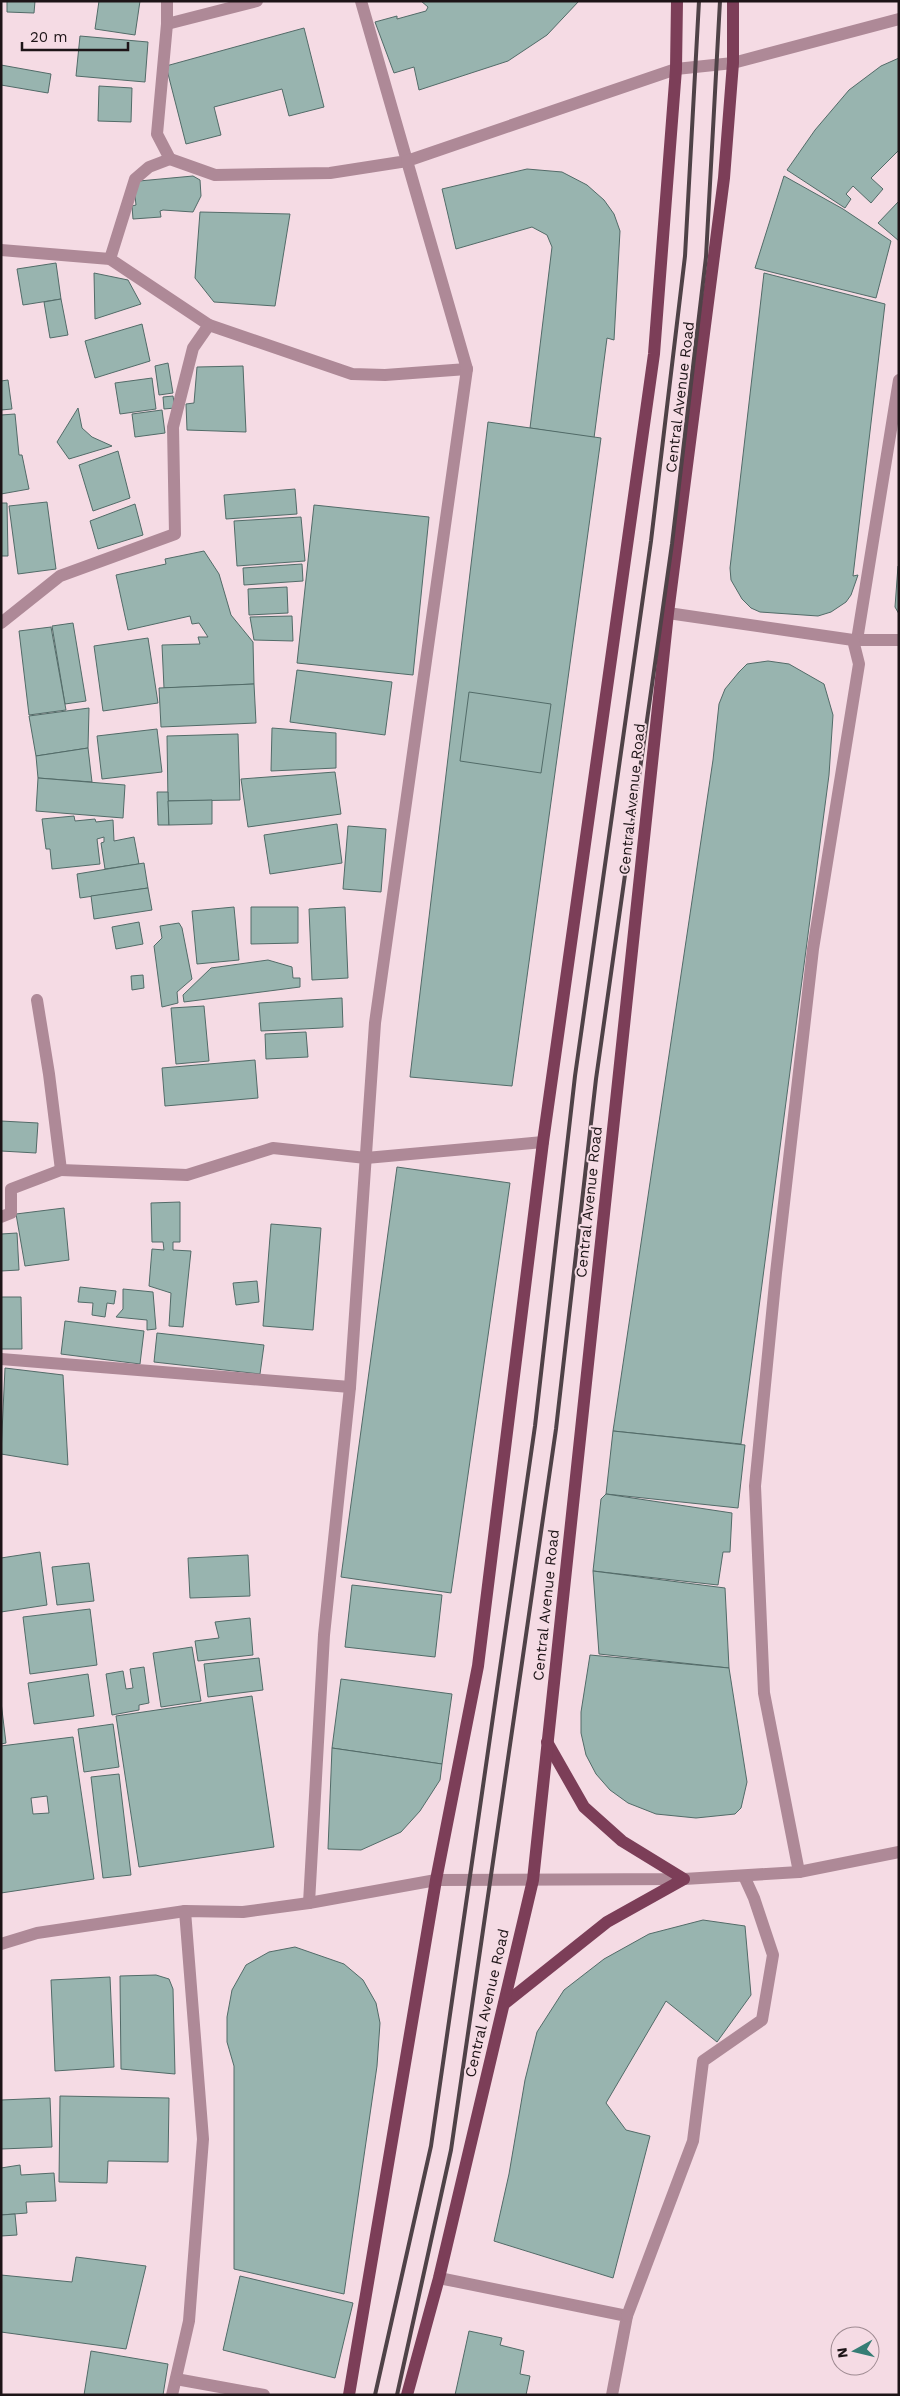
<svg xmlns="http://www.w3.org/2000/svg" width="900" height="2396" viewBox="0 0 900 2396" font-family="'Work Sans',sans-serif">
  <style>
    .building { fill: #98b4af; stroke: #526b68; fill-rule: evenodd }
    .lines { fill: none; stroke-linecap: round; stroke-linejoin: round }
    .street { stroke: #ae8997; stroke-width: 12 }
    .primary { stroke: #7c3e58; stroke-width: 12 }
    .rail { stroke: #4f4247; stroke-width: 4 }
    .labels { text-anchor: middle; stroke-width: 4; stroke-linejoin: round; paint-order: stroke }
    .street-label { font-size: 15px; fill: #1d1417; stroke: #f5dbe4 }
  </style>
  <rect width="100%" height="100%" fill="#f5dbe4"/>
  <!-- building -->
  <g class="building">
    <path d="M7,1H35L34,13L7,12Z"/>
    <path d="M99,1H140L135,35L95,29Z"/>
    <path d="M421,1H579L547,35L508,61L419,90L414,67L394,73L375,22L397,16V19L426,11L428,7Z"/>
    <path d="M304,28L324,107L289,116L282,89L214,107L221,135L186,144L166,66Z"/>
    <path d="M80,36L148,42L145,82L76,76Z"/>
    <path d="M899,58V150L871,178L883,189L871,203L853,186L846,194L851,199L845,208L787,170L815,130L849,90L881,66Z"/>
    <path d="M1,65L51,74L48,93L1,85Z"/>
    <path d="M99,86L132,88L131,122L98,121Z"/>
    <path d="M527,169L562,172L587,185L604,200L614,214L620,231L614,340L607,338L594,438L530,428L552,247L547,235L532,227L456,249L442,189Z"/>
    <path d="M193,176L200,180L201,196L193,212L163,210L160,211L161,217L133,219L132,206L136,205L134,187L139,181Z"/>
    <path d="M784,176L843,209L891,241L876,298L755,268Z"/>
    <path d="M899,201V241L878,223Z"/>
    <path d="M200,212L290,214L275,306L214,302L195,278Z"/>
    <path d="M56,263L61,299L23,305L17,269Z"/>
    <path d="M94,273L128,280L141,304L95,319Z"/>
    <path d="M764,273L885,304L853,576L858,575L851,595L846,602L831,612L818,616L760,612L751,608L742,599L731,580L730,568Z"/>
    <path d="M61,299L68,335L50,338L44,302Z"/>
    <path d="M142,324L150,361L95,378L85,341Z"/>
    <path d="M168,363L173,393L159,395L155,366Z"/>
    <path d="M243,366L246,432L187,430L186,404L194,403L197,367Z"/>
    <path d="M152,378L156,409L120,414L115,383Z"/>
    <path d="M8,380L12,409L1,410V381Z"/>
    <path d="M173,396L175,408L164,409L163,397Z"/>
    <path d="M78,408L82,428L92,437L112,446L69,459L57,442Z"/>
    <path d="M162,410L165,433L135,437L132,414Z"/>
    <path d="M15,414L19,455H22L29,489L1,494V415Z"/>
    <path d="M488,422L601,438L512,1086L410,1077Z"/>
    <path d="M118,451L130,498L93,511L79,465Z"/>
    <path d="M295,489L297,514L226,519L224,495Z"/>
    <path d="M47,502L56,569L18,574L9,506Z"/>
    <path d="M1,503H7L8,556H1Z"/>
    <path d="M135,504L143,535L98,549L90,521Z"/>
    <path d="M314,505L429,517L413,675L297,663Z"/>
    <path d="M301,517L305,561L237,566L234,521Z"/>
    <path d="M204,551L219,574L231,615L253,642L254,684L164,688L162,645L200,644L198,637H208L199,623L192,624L190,616L128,630L116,575L166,564L165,559Z"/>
    <path d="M302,564L303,581L244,585L243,568Z"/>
    <path d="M898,566H899V614L895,607Z"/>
    <path d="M287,587L288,613L249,615L248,589Z"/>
    <path d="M292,616L293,641L254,640L250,617Z"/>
    <path d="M73,623L86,701L65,704L52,626Z"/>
    <path d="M51,627L66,710L29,715L19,631Z"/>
    <path d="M148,638L158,703L103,711L94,646Z"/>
    <path d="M768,661L789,664L824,684L833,715L829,775L741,1444L613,1431L713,760L719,704L725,689L739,672L747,664Z"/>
    <path d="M297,670L392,682L385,735L290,722Z"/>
    <path d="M254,684L256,723L161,727L159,688Z"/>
    <path d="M469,692L551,704L541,773L460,761Z"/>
    <path d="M89,708L88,748L36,756L29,716Z"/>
    <path d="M272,728L336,733V768L271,771Z"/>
    <path d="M157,729L162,772L102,779L97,736Z"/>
    <path d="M238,734L240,800L168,801L167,736Z"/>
    <path d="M88,748L92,782L38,778L36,756Z"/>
    <path d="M335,772L341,814L248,827L241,779Z"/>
    <path d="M38,778L125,785L123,818L36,811Z"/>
    <path d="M157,792H168L169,825H158Z"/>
    <path d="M212,800V824L169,825L168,801Z"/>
    <path d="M74,816L75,821L95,819L96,822L113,820L114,841L134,837L139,864L105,869L101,843L104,842V837L97,839L100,864L52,869L50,849H46L42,819Z"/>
    <path d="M337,824L342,863L270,874L264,835Z"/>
    <path d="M348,826L386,829L381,892L343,889Z"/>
    <path d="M144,863L148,888L80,898L77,874Z"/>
    <path d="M148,888L152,910L94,919L91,896Z"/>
    <path d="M234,907L239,960L197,964L192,911Z"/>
    <path d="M251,907H298V943L251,944Z"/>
    <path d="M345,907L348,978L312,980L309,909Z"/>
    <path d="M139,922L143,944L116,949L112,927Z"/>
    <path d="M179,923L182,928L192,979L177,992L178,1003L162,1007L154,946L162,938L160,926Z"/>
    <path d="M268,960L292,967L293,978H300V987L184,1002L183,995L211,968Z"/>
    <path d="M143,975L144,988L132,990L131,976Z"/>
    <path d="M342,998L343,1027L261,1031L259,1003Z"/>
    <path d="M204,1006L209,1061L176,1064L171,1008Z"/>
    <path d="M306,1032L308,1057L266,1059L265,1034Z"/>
    <path d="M255,1060L258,1098L165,1106L162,1068Z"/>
    <path d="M1,1121L38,1123L36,1153L1,1151Z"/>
    <path d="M397,1167L510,1183L451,1593L341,1577Z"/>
    <path d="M180,1202V1242H173V1250L191,1251L183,1327L169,1326L171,1293L149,1286L152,1249L164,1250L163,1242H152L151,1203Z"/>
    <path d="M64,1208L69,1260L25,1266L16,1214Z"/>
    <path d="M271,1224L321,1228L313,1330L263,1326Z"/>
    <path d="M17,1233L19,1270L1,1271V1234Z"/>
    <path d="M257,1281L259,1302L236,1305L233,1283Z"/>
    <path d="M80,1287L116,1291L114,1304L107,1303L105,1317L92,1315L93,1303L78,1302Z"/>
    <path d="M123,1289L153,1292L156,1329L147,1330V1320L116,1317L123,1309Z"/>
    <path d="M1,1297H21L22,1349H1Z"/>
    <path d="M65,1321L144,1331L140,1364L61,1354Z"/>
    <path d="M157,1333L264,1345L260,1374L154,1362Z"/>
    <path d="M5,1368L63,1375L68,1465L1,1454Z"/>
    <path d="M613,1431L745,1445L738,1508L606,1494Z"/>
    <path d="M606,1494L732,1513L730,1552H723L718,1585L593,1571L601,1499Z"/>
    <path d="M40,1552L47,1605L1,1612V1558Z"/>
    <path d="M248,1555L250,1596L190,1598L188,1558Z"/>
    <path d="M89,1563L94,1601L57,1605L52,1567Z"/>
    <path d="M593,1571L725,1588L729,1668L599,1654Z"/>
    <path d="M352,1585L442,1595L435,1657L345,1647Z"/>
    <path d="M90,1609L97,1665L30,1674L23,1617Z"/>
    <path d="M250,1618L253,1655L198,1661L195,1641L219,1638L215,1622Z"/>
    <path d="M192,1647L201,1701L161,1707L153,1653Z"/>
    <path d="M590,1655L729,1668L747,1782L741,1808L735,1814L696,1818L656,1814L628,1803L610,1790L596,1774L586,1755L581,1733V1712Z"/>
    <path d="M259,1658L263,1690L208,1697L204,1664Z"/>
    <path d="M144,1667L149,1703L139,1705V1710L112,1715L106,1674L123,1671L126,1689L133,1688L130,1669Z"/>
    <path d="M88,1674L94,1716L34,1724L28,1683Z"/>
    <path d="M341,1679L452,1694L442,1764L332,1748Z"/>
    <path d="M252,1696L274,1847L139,1867L116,1716Z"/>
    <path d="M1,1702L6,1743L1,1744Z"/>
    <path d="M113,1724L119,1767L84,1772L78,1729Z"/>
    <path d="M73,1737L94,1879L1,1893V1746ZM47,1796L49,1813L33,1814L31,1798Z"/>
    <path d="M332,1748L442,1764L440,1780L420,1811L401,1832L361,1850L328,1849Z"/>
    <path d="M119,1774L131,1875L103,1878L91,1777Z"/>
    <path d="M703,1920L745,1926L751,1995L717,2042L666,2001L606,2103L626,2130L650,2136L613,2278L494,2241L509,2174L525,2080L537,2032L564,1990L604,1959L649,1934Z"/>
    <path d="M295,1947L344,1964L363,1980L376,2003L380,2023L377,2066L344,2294L234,2269V2066L227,2042V2017L232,1990L246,1965L269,1952Z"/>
    <path d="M156,1975L169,1979L173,1989L175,2074L121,2069L120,1976Z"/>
    <path d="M110,1977L114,2067L55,2071L51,1980Z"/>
    <path d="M60,2096L169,2098L168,2162L108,2161L107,2183L59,2182Z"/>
    <path d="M50,2098L52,2147L1,2149V2100Z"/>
    <path d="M20,2165L21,2175L54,2173L56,2201L26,2202L27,2213L1,2215V2168Z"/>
    <path d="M15,2214L17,2235L1,2236V2215Z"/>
    <path d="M76,2257L146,2266L126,2349L1,2332V2275L72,2282Z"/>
    <path d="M240,2276L353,2303L335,2378L223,2350Z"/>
    <path d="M469,2331L502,2338L500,2345L524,2351L520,2374L530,2376L526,2395H455Z"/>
    <path d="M91,2351L168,2364L163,2395H84Z"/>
  </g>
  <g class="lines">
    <!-- street -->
    <g class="street">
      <path d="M167,24L257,1"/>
      <path d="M170,159L215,175L330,173L407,161L361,1"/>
      <path d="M1,250L110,259L209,325L352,374L385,375L467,369"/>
      <path d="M110,259L135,179L149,167L170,159L157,134L167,24V1"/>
      <path d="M1,623L60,576L175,534L173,427L193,348L209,325"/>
      <path d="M853,640H899"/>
      <path d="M857,640L899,380"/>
      <path d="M37,1000L49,1074L61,1170L187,1175L273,1148L366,1158L543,1142"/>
      <path d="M1,1217L11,1213V1189L61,1170"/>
      <path d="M1,1359L350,1387"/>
      <path d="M799,1872L899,1852"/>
      <path d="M309,1903L324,1635L350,1387L375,1023L467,369L407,161L676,69L733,63L899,19"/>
      <path d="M1,1944L37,1933L185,1911"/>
      <path d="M439,2278L627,2316L612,2395"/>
      <path d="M627,2316L693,2141L703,2061L762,2020L773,1955L754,1898L744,1876"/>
      <path d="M176,2379L264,2395"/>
      <path d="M172,2395L189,2321L203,2139L185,1911L243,1912L309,1903L436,1880L684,1879L799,1872L764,1693L755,1486L776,1273L813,949L859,664L853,640L668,613"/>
    </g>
    <!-- primary -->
    <g class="primary">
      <path d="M504,2004L607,1922L684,1879L622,1841L584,1807L547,1742"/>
      <path d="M349,2395L436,1880L478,1666L543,1142L654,354L676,69L677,1"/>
      <path d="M407,2395L439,2278L533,1880L668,613L724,178L733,63V1"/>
    </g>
    <!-- rail -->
    <g class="rail">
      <path d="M375,2395L431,2146L535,1426L575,1076L651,541L685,256L699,1"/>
      <path d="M397,2395L451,2150L556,1429L596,1079L672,544L706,257L720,1"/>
    </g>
  </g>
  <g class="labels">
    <!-- street labels -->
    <g class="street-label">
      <text transform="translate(680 397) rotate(-83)" y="5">Central Avenue Road</text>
      <text transform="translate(632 799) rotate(-84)" y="5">Central Avenue Road</text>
      <text transform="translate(589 1202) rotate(-84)" y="5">Central Avenue Road</text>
      <text transform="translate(546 1605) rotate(-84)" y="5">Central Avenue Road</text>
      <text transform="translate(487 2003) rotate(-77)" y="5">Central Avenue Road</text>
    </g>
  </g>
  <!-- border -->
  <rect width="900" height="2396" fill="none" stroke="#1d1417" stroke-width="5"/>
  <!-- north arrow -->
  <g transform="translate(855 2351) rotate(262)"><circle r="24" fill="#f5dbe4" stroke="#9f8b92"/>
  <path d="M0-4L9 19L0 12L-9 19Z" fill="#367d75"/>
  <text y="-8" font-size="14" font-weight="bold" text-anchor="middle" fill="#1d1417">N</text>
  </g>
  <!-- scale -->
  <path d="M22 42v8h106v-8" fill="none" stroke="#1d1417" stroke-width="2.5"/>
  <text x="30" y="42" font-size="15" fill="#1d1417" stroke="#f5dbe4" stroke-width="4" paint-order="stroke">20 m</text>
</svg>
